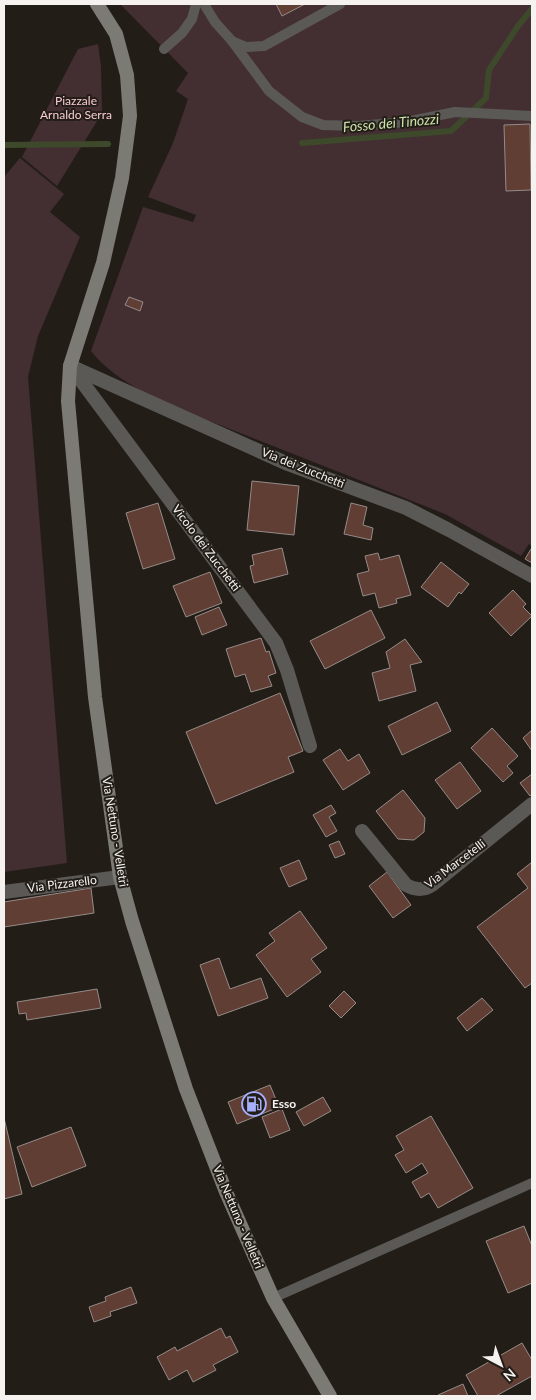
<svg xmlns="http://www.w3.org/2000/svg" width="536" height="1400" viewBox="0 0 536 1400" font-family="Lato,sans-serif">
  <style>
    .green { fill: #432e32 }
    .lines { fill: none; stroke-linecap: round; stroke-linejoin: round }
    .stream { stroke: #3d492a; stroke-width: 6 }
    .building { fill: #603e34; stroke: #958b88 }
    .service { stroke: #5a5955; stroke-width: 10 }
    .minor { stroke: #5a5955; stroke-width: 14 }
    .secondary { stroke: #7b7a74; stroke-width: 14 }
    .labels { text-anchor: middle; stroke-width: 4; stroke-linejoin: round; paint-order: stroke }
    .park-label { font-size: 12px; fill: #f7ccd4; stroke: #231d18 }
    .street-label { font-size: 12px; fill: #f6f2ef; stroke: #231d18 }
    .poi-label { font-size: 12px; font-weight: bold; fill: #f6f2ef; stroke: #231d18; text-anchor: start }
    .water-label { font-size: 14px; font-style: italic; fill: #cae3a8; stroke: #231d18 }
  </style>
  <rect width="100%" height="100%" fill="#231d18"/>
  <!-- green -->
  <g class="green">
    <path d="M120,4H532V546L529,544L521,556L445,514L202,418C163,401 118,385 91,351L143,207L193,222L196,215L148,197L173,143L188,99L176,91L188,73Z"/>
    <path d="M98,44L101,66L102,113L57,186L22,157L78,49Z"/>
    <path d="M20,158L64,194L50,212L80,237L38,336L28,377L67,863L4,872V177Z"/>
  </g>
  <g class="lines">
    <!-- stream -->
    <g class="stream">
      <path d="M302,143L451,131L486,98L489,70L518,26L532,9"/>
      <path d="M4,145L108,144"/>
    </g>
  </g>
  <!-- building -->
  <g class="building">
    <path d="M276,4H305L282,16Z"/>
    <path d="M530,124L531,190L506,191L504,125Z"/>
    <path d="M129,297L143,302L140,311L125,305Z"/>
    <path d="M252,481L299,486L294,535L247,530Z"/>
    <path d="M158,503L175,559L143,569L126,513Z"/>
    <path d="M351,503L367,507L363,525L373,528L371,540L344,534Z"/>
    <path d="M282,548L288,574L254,583L250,566L254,565L252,555Z"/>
    <path d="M531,549L532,550V563L525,559Z"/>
    <path d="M378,553L380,560L399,555L411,595L396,599L397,603L379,608L375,593L363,596L357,574L369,571L365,556Z"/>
    <path d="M441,562L469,584L461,594L459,592L448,607L421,587Z"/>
    <path d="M210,572L222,603L186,617L173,586Z"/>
    <path d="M513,590L526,604L523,607L532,616L511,636L489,613Z"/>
    <path d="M219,607L227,625L202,635L195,617Z"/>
    <path d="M371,610L385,638L325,669L310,641Z"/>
    <path d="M261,638L266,652L269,651L276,673L268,676L272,686L251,692L245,674L235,677L226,649Z"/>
    <path d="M405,639L422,662L410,665L416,691L379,701L372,673L390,668L386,652Z"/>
    <path d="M280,693L303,751L288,757L294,772L216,804L186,732Z"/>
    <path d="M437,702L451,731L402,755L388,726Z"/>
    <path d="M492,728L518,756L507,766L513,773L503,782L471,748Z"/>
    <path d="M532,730V751L523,738Z"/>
    <path d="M340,749L348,761L359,754L370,773L343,790L323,760Z"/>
    <path d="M460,762L481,791L457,809L435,780Z"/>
    <path d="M532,774V794L530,796L520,783Z"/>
    <path d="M403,790L425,818L424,832L414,840L398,839L376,811Z"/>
    <path d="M331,805L336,813L329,817L337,831L326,837L313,815Z"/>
    <path d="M339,841L345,854L335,858L329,845Z"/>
    <path d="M299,860L307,879L289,887L280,868Z"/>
    <path d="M532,862V983L525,988L477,927L528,888L517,874Z"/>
    <path d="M387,872L411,905L393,918L369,886Z"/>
    <path d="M91,888L94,913L4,927V902Z"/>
    <path d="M300,911L327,948L311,959L321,972L287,997L256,955L275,941L269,933Z"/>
    <path d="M219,958L230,989L261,978L268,998L218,1016L200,965Z"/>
    <path d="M97,989L101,1008L27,1020L26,1013L19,1014L17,1002Z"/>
    <path d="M344,991L356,1003L341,1018L329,1006Z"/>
    <path d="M482,998L493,1010L467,1031L457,1018Z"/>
    <path d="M270,1085L279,1107L237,1124L228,1102Z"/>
    <path d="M323,1097L331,1111L304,1126L296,1112Z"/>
    <path d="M282,1109L290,1130L270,1138L262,1117Z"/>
    <path d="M431,1116L473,1188L438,1208L429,1193L421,1198L412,1182L428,1173L422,1163L406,1173L395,1155L404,1150L396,1136Z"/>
    <path d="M4,1118L22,1194L4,1199Z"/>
    <path d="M71,1127L86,1166L32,1187L17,1147Z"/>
    <path d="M524,1226L532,1246V1283L508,1293L486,1241Z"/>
    <path d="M131,1287L137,1303L110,1312L111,1316L94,1322L89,1307L106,1301L105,1297Z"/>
    <path d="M221,1328L226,1338L230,1336L238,1352L213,1365L216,1370L193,1382L187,1370L169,1380L157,1357L175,1347L177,1351Z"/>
    <path d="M522,1343L532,1360V1376L496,1396H478L466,1375Z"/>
    <path d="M463,1384L468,1396H439L438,1395Z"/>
  </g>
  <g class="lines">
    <!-- service -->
    <g class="service">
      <path d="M204,4L215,22L232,41L246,47L264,46L340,4"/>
      <path d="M232,41L269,91L302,117L323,125L358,126L406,122L455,112L532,116"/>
      <path d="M164,49L182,33L192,19L196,4"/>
      <path d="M273,1298L532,1183"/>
    </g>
    <!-- minor -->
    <g class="minor">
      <path d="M70,366L288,464L406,508L449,530L532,576"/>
      <path d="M71,367L276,643L287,670L310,746"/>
      <path d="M362,831L406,885C415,890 423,891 432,885L532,804"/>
      <path d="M4,892L120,877"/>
    </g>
    <!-- secondary -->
    <path class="secondary" d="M97,4L116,34L127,75L130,116L122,178L103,263L70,366L68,401L95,697L120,877L132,921L186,1089L226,1192L273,1298L330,1396"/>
  </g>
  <!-- icons -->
  <defs>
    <g id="fuel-ring" transform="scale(1.25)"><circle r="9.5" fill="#231d18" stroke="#a5b1fc" stroke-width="1.5"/><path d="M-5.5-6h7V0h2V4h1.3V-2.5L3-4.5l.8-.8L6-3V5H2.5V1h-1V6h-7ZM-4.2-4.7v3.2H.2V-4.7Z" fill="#a5b1fc"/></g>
  </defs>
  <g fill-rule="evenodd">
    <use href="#fuel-ring" x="254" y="1104"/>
  </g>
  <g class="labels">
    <!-- park labels -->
    <g class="park-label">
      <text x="76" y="105">Piazzale<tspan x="76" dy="14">Arnaldo Serra</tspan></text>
    </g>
    <!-- street labels -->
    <g class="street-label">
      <text transform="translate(303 468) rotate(22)" y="4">Via dei Zucchetti</text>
      <text transform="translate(206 548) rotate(53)" y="4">Vicolo dei Zucchetti</text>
      <text transform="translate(115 832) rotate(81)" y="4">Via Nettuno - Velletri</text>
      <text transform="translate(455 864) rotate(-37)" y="4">Via Marcetelli</text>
      <text transform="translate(62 884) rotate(-7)" y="4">Via Pizzarello</text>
      <text transform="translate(238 1217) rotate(67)" y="4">Via Nettuno - Velletri</text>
    </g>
    <!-- poi labels -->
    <g class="poi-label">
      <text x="272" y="1108">Esso</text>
    </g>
    <!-- water labels -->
    <g class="water-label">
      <text transform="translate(391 123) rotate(-5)" y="5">Fosso dei Tinozzi</text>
    </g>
  </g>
  <!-- border -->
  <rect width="536" height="1400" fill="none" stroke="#f6f2ef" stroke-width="10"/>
  <!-- north arrow -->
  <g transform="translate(501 1365) rotate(139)" stroke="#231d18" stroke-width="4" paint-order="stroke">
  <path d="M0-4L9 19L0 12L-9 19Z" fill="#f6f2ef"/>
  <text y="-8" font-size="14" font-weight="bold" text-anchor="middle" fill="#f6f2ef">N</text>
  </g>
</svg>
